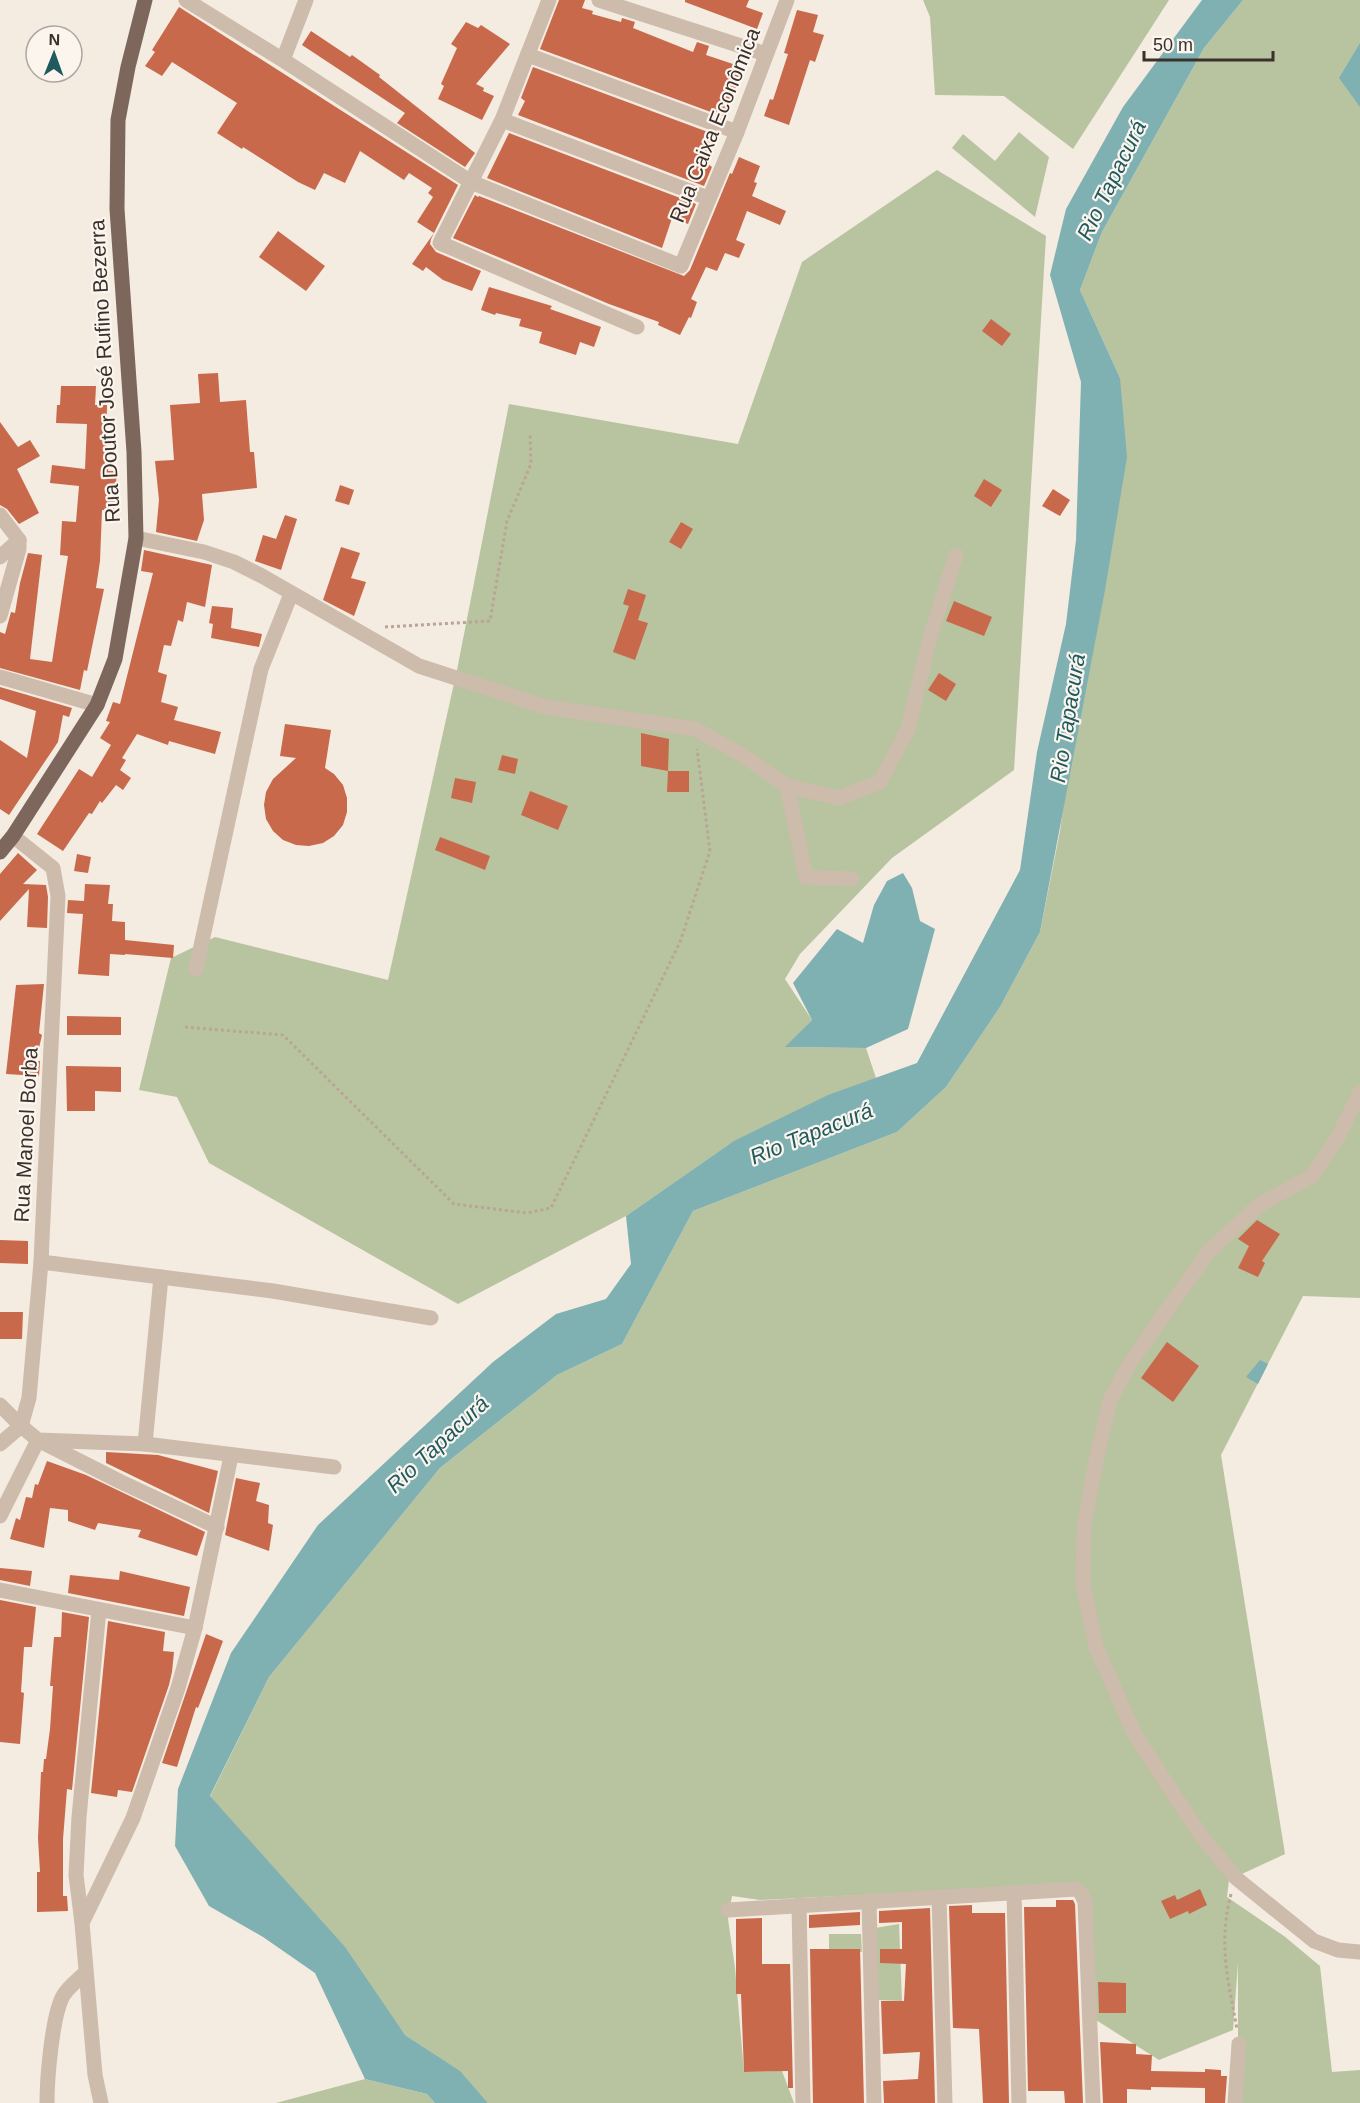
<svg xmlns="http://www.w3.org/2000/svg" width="1360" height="2103" viewBox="0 0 1360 2103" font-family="Arial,sans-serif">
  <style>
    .green { fill: #b8c4a0 }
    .water { fill: #7fb0b2 }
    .building { fill: #c8694b }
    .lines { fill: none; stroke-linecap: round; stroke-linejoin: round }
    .path { stroke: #b9a596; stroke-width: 3; stroke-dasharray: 3 3; stroke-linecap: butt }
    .minor { stroke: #cdbbac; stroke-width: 15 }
    .major { stroke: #7d675c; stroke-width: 15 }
    .labels { text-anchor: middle; stroke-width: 4.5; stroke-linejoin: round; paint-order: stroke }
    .street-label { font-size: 21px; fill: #3b302b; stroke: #fbf5ee }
    .water-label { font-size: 22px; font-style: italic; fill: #1f5a5e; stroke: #fbf5ee }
  </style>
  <rect width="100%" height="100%" fill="#f4ebe1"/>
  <!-- green -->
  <g class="green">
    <path d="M923,0H1169L1073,149L1004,96L935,95L930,17Z"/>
    <path d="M1243,0H1360V1298L1303,1296L1221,1455L1285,1854L1229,1880L1227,1897L1284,1936L1320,1966L1332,2072L1360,2070V2103H1238V1963L1233,2030L1159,2060L1096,2020L1077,1884L760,1900L732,1896L728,1919L735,1968L744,2072L782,2071L794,2103H488L459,2071L405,2035L210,1797L269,1677L440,1468L557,1375L622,1344L693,1211L897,1132L946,1087L1000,1007L1040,932L1060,831L1120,378L1080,290L1102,232L1204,48Z"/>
    <path d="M1019,132L1049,157L1035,217L952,148L963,134L995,161Z"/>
    <path d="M937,170L1046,236L1014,770L892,858L800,954L785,979L812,1020L786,1047L866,1048L876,1078L730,1144L626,1216L458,1304L209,1163L177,1097L139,1090L171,958L215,937L388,980L457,670L509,404L738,444L802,262Z"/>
    <path d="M899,1924L902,2001L877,2000L875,1928Z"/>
    <path d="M829,1934H861L862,1952H829Z"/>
    <path d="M365,2079L427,2094L435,2103H276Z"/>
  </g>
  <!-- water -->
  <g class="water">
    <path d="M1202,0H1243L1204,48L1102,232L1080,290L1120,378L1127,457L1105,590L1040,932L1000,1007L946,1087L897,1132L693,1211L622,1344L557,1375L440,1468L269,1677L210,1796L345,1947L405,2035L460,2071L488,2103H435L427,2094L365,2079L315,1973L263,1937L209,1906L175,1846L178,1789L231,1653L318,1525L493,1362L556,1314L606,1299L631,1264L626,1216L734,1141L828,1095L917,1063L1020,870L1037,752L1066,624L1076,540L1081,382L1050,275L1066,209L1123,107Z"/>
    <path d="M1360,43V107L1339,78Z"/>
    <path d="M903,873L912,888L920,921L935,929L908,1029L866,1048L785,1047L812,1020L793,983L837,929L863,943L874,905L887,881Z"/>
    <path d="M1260,1360L1268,1364L1258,1384L1246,1377Z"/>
  </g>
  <!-- building -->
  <g class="building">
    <path d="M559,0H585L582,8L593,11L592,14L621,22L622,18L635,22L633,28L693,52L697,42L709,46L706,55L742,67L727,118L540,49Z"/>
    <path d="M685,0H749L746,7L763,13L757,29L685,2Z"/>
    <path d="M179,7L458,185L431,239L430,244L436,252L481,271L472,291L443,280L426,267L423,271L412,264L434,233L417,222L433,197L428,193L432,188L409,173L404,180L360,151L345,183L324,173L315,190L298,182L243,147L242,149L217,133L237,103L172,62L162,76L145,66L155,52L152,50Z"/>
    <path d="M797,10L818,15L813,32L824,35L815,62L810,60L789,125L764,116L770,99L773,100L788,54L784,53Z"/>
    <path d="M466,22L478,28L481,25L510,44L476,84L484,88L483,91L494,96L482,120L438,99L444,86L441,84L457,48L451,44Z"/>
    <path d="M311,31L350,57L352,55L380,75L379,77L475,153L465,167L397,123L405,113L302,45Z"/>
    <path d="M533,67L716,135L705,162L712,167L704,186L518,115L525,101L521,98Z"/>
    <path d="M509,133L696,204L688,224L672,218L662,248L487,178Z"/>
    <path d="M739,157L760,166L754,182L757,183L752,196L786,211L780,225L747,211L736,240L745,244L739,258L725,253L717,271L706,267L691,299L697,302L691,318L689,317L680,335L658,325L659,322L609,304L453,238L475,195L478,197L479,196L684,276L690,270L730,173L732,174Z"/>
    <path d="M278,231L325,266L306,291L259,257Z"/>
    <path d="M489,287L552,306L550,309L601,327L594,347L580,342L576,355L539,343L542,332L519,326L521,319L496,313L495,315L481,310Z"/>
    <path d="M991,319L1011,334L1002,346L982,331Z"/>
    <path d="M218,373L220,402L246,400L250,452H254L257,488L202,494L204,520L197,541L156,532L159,500L155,461L174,460L170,405L200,403L198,374Z"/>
    <path d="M61,386H96L95,405H107L106,459H109L108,471H117L114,510H102L100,561L96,588L104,589L87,671L84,670L80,690L0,668V632L5,634L11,612L15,613L20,583L28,553L42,555L30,659L52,662L68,556L60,555L62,521L76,522L79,486L50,483L52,465L85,469L87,424L56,423L57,405H60Z"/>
    <path d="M0,422L18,447L30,440L40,456L17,469L39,513L19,524L7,509L0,505Z"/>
    <path d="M984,479L1002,490L991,507L974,496Z"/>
    <path d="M340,485L354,490L349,505L335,501Z"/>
    <path d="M1053,489L1070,500L1060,516L1042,506Z"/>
    <path d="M285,515L297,519L281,570L255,561L263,535L276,539Z"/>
    <path d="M681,522L693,529L681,549L669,542Z"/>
    <path d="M341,547L360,553L351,578L366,582L354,616L323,600Z"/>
    <path d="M144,550L212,565L205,607L187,602L183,622L178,620L171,646L164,645L158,672L167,675L161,702L178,707L174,720L221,732L215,754L169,741L168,745L137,734L122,758L126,760L120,770L131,778L123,790L116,785L102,803L100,801L92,814L89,813L63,851L37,834L79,769L92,777L111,745L100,738L110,722L106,721L113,702L120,704L153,573L141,571Z"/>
    <path d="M628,589L646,595L638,620L648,623L635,660L613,652L629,606L623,604Z"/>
    <path d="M954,601L992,617L984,636L946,621Z"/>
    <path d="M212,606L233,608L231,628L262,634L259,647L211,638L213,624L209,623Z"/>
    <path d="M939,673L956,684L946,701L928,690Z"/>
    <path d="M0,687L72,708L69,717L63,715L58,742L9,815L0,809V740L27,758L36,711L0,699Z"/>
    <path d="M285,724L331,730L325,768L334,774L343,785L347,798V812L343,825L334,836L323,843L309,846L296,845L283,840L273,831L266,819L264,805L266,792L273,779L296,758L280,756Z"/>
    <path d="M641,733L669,739L668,771L641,766Z"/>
    <path d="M502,755L518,759L515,774L498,770Z"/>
    <path d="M668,771H689V792H667Z"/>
    <path d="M455,778L476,782L472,803L451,798Z"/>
    <path d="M530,791L568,806L558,830L521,815Z"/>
    <path d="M440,837L490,856L485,870L435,850Z"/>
    <path d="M18,853L37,870L23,884L46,885L48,897L47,928L27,927L29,889L0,921V874Z"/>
    <path d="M77,854L91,857L88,873L74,871Z"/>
    <path d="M85,884L110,885L108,904H113L112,921L125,922V940L174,945L173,958L125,954V955L110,954L109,976L78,974L83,914L67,913L68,900L84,901Z"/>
    <path d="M44,984L39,1033L42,1035L36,1061H40L39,1076L6,1074L16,985Z"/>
    <path d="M67,1016L121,1017V1035H67Z"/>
    <path d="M66,1066L121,1067V1092L95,1091V1111H67Z"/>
    <path d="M1257,1220L1280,1234L1262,1261L1265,1263L1258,1277L1238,1268L1249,1246L1238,1239Z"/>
    <path d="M0,1240L28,1241V1264L0,1263Z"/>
    <path d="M0,1312H23L22,1339H0Z"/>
    <path d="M1167,1342L1199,1366L1173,1402L1141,1378Z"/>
    <path d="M106,1452L158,1455L218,1471L209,1513L106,1463Z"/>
    <path d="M47,1461L86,1475L205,1532L197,1556L138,1537L141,1530L98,1523L95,1530L68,1521V1510L50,1508L44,1548L10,1539L16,1518L20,1520L26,1497L32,1498L35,1484L38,1485Z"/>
    <path d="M236,1478L260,1483L256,1501L269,1505L268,1523L273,1525L269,1551L225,1535Z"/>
    <path d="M0,1568L32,1571L30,1586L0,1580Z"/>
    <path d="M120,1571L190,1587L184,1616L68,1593L70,1575L119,1580Z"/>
    <path d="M0,1600L36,1607L32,1647H24L21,1692L24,1693L20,1744L0,1742Z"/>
    <path d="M62,1612L89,1617L72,1790L67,1789L63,1839V1896H67L68,1911L37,1912V1872H40L38,1838L41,1772H43L44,1759H46L50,1729L53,1686H50L54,1637H61Z"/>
    <path d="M108,1621L165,1632L163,1651L174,1652L172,1672L169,1685L132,1792L118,1790L117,1797L91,1793Z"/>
    <path d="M206,1634L223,1641L203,1695L198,1708L196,1707L177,1767L162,1763Z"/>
    <path d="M1200,1889L1207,1905L1189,1914L1188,1911L1170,1919L1161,1901L1175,1895L1177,1900Z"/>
    <path d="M1056,1900H1073L1075,1904L1083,2103H1065L1064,2091H1028L1024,1907H1056Z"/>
    <path d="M972,1905V1913H1005L1009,2103H983L979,2029L953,2028L949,1906Z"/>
    <path d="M930,1908L935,2103H884L883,2081L918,2079L920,2052L883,2054L881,2001H904L906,1964L880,1963V1949H902V1922L879,1923V1911Z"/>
    <path d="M860,1912V1925L809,1928V1915Z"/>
    <path d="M762,1918V1964H790L793,2088H788V2071L744,2072L741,1994H736V1919Z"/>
    <path d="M810,1949H860L864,2103H813Z"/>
    <path d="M1098,1982L1126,1983V2013H1099Z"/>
    <path d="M1100,2042L1136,2044V2054L1152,2055L1151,2071L1205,2072V2069L1221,2070V2076H1227L1225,2103H1205V2088L1151,2087V2090L1127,2089V2103H1103Z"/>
  </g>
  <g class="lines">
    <!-- path -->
    <g class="path">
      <path d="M385,627L490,621L507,521L531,464L530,434"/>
      <path d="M185,1027L283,1035L454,1204L527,1213L551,1208L680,942L710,851L697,749"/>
      <path d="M1231,1894C1218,1944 1228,1980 1237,2029"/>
    </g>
    <!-- minor -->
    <g class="minor">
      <path d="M186,0L283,60L471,182L681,266L737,132L787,0"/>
      <path d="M549,0L502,120L440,243L637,327"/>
      <path d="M599,0L766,54"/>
      <path d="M528,55L737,132"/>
      <path d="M283,60L306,0"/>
      <path d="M502,120L708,198"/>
      <path d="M0,515L19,540"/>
      <path d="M136,538L204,552L234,562L262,576L419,666L546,707L695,729L744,756L787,786L806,877L852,879"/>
      <path d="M0,557L19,540"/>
      <path d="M0,616L19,549V540"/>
      <path d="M0,677L97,705"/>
      <path d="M787,786L839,798L880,782L908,729L930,637L956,555"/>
      <path d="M196,969L261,669L291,594"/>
      <path d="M1360,1092L1339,1135L1312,1176L1259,1205L1208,1252L1130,1363L1110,1400L1096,1460L1084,1527L1083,1584L1096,1647L1136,1737L1202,1837L1236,1878L1314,1941L1338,1950L1360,1952"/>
      <path d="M41,1262L273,1291L431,1318"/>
      <path d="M0,1405L21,1426L38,1440L145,1444L334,1467"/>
      <path d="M0,1444L21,1426L29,1398L41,1262L58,896L53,868L13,836"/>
      <path d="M145,1444L161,1277"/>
      <path d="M0,1516L38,1440L119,1481L217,1527"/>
      <path d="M0,1590L195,1628"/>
      <path d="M1014,1892L1019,2103"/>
      <path d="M939,1897L945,2103"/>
      <path d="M869,1901L874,2103"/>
      <path d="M799,1905L803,2103"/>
      <path d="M728,1910L1076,1889L1081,1893L1085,1902L1093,2103"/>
      <path d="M82,1923L76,1875L79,1817L99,1610"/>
      <path d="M47,2103C47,2079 52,2016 63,1996C68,1987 79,1979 86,1972"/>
      <path d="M101,2103L95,2075L82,1923L133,1818L178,1688L195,1628L231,1456"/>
      <path d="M1235,2103L1239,2044"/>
    </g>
    <!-- major -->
    <path class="major" d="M0,852L13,836L97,705L115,659L136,538L134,452L117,209L118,120L128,67L145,0"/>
  </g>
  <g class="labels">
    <!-- street labels -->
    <g class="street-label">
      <text transform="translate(715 125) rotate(-68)" y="7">Rua Caixa Econômica</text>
      <text transform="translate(105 371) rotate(-93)" y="7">Rua Doutor José Rufino Bezerra</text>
      <text transform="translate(26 1135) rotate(-87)" y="7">Rua Manoel Borba</text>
    </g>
    <!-- water labels -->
    <g class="water-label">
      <text transform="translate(1111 180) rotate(-64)" y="8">Rio Tapacurá</text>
      <text transform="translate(1067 718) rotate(-81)" y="8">Rio Tapacurá</text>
      <text transform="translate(811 1133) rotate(-22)" y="8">Rio Tapacurá</text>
      <text transform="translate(437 1444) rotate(-43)" y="8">Rio Tapacurá</text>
    </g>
  </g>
  <!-- north arrow -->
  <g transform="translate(54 54) rotate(1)"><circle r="28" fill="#fbf5ee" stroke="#aea6a0" stroke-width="1.5"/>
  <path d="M0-4.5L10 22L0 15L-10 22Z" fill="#1f5a5e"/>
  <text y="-9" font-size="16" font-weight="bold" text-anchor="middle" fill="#3b302b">N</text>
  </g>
  <!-- scale -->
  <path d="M1144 51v9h129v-9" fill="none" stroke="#3b302b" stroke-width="3"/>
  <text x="1153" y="51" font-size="18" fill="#3b302b" stroke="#fbf5ee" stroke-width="4.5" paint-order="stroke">50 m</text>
</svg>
